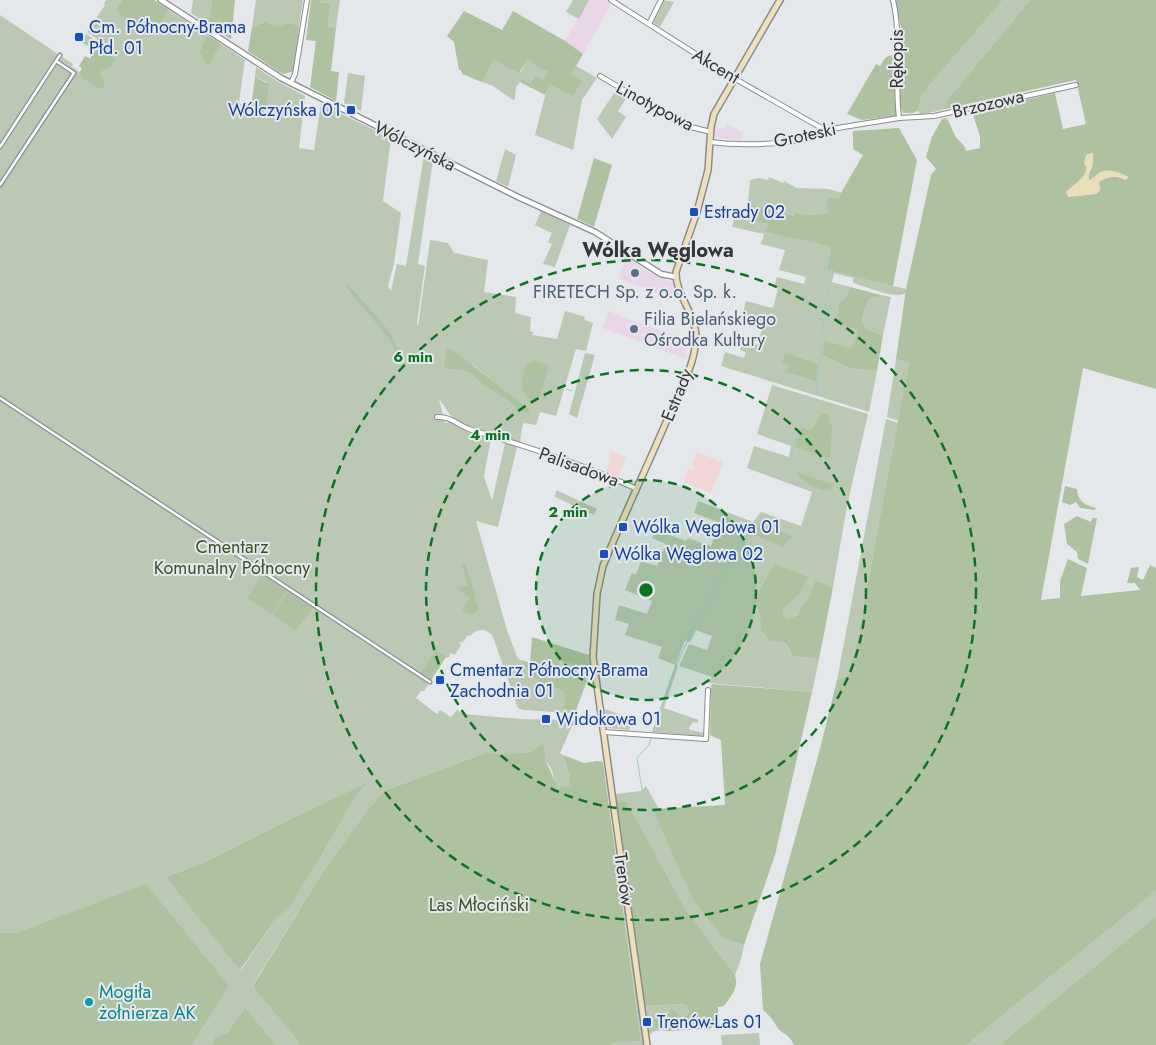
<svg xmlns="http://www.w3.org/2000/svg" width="1156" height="1045" viewBox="0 0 1156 1045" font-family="Jost,sans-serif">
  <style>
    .commercial { fill: #e9d7e8 }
    .education { fill: #f1d6d5 }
    .green { fill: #bbc8b3; fill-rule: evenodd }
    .forest { fill: #aec1a1; fill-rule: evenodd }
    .sand { fill: #e8deb9 }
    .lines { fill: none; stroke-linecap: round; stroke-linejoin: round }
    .stream { stroke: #9dcbd0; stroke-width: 1 }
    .pedestrian-casing { stroke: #898c8e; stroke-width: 5 }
    .minor-casing { stroke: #898c8e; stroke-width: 6 }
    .tertiary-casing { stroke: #898c8e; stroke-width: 7 }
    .secondary-casing { stroke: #898c8e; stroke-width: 8 }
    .pedestrian { stroke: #fff; stroke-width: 2.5 }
    .minor { stroke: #fff; stroke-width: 4 }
    .tertiary { stroke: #fff; stroke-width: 4.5 }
    .secondary { stroke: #efdfbb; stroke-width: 5 }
    .ring { fill: none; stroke: #0c7324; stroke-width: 2.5; stroke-dasharray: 9 6 }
    .transit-dot { fill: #1a4fb4; stroke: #e5e8eb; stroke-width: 2 }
    .service-dot { fill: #5c6f8a; stroke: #e5e8eb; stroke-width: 2 }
    .culture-dot { fill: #0f9aa8; stroke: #e5e8eb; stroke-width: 2 }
    .labels { text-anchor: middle; stroke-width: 4; stroke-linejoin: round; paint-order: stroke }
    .transit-label { font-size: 18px; fill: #164399; stroke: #e5e8eb; text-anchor: start }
    .street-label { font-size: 18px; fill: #353637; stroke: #e5e8eb }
    .service-label { font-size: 18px; fill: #4e5e75; stroke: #e5e8eb }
    .park-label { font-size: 18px; fill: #395426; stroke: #e5e8eb }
    .culture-label { font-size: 18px; fill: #0d838f; stroke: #e5e8eb; text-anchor: start }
    .quarter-label { font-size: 20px; font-weight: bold; fill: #353637; stroke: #e5e8eb }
    .centre { fill: #0c7324; stroke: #e5e8eb; stroke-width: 2.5 }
    .ring-label { font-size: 15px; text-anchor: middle; font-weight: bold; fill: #0c7324; stroke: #e5e8eb; stroke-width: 4; stroke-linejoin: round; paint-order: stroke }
  </style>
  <rect width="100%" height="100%" fill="#e5e8eb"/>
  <!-- commercial -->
  <g class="commercial">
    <path d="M589,0H606L611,5L583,54L565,41Z"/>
    <path d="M727,124L743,133L740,141L715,137L714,126L724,129Z"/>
    <path d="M626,257L647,271L674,283L682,302L619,279Z"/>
    <path d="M608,311L686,340V352H685L683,354L688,355L686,359L603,328Z"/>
  </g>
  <!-- education -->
  <g class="education">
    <path d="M610,451L626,457L617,478L604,472L608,468L611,457L609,455Z"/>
    <path d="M697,452L723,462L711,493L683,482L688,469L694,470L695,467L691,466Z"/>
  </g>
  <!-- green -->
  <g class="green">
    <path d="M106,0H122L115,10L158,28L169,10L207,35L205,41L208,65L221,44L245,60L239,102L249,114L251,108L258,116L264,115L265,113L267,82L255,77L256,67L275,80L305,96L299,148L314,150L321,104L391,138L383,201L401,213L394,264L388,286L391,291L397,264L406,266L424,155L433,159L418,264L425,266L417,323L418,327L430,240L448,243L454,253L488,260L484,292L516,297L515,313L531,317L530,331L533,332V335L557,339L565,311L585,317L584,320L593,323L586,351L576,349L556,416L540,412L536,425L524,423L522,427L520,444L459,423L451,416L439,399L445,423L453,422L491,438L484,476L492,501L505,443L517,447L498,527L476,521L507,630L518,659L521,660C533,682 541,683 563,691L565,698L562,711L569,713L523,710L518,708L493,637C487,628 477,628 470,636L468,635L462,643L459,642V643L461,645L455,655L451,653L448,658L446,657L424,691H421L416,698L437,714L440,710L451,717L457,710L463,714L522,719L570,720L566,728L568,729L573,719H577L579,722V727L572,726L560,753L563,755L570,777V787L556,788L552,770L546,761L532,752L509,754L485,753L384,791L365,813L320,876L253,985L301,1045H276L245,1007L228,1032L215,1037L210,1045H192L222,998L17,933H0V15L73,64L72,67L80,72L83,68L85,56L90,59L95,51L81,42L86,34L96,41L97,39L87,32L105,5L104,4ZM473,365L514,398L516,408L507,400L481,384L472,374L464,371L448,369ZM366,784L356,796L324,851L290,905L275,920L241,970L166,877L205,862L280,824Z"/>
    <path d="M193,0H212L208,25L191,13Z"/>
    <path d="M256,0H303L299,27C287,22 286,27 275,27C265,27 263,22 252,27Z"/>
    <path d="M321,0H340L336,28L327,26Z"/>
    <path d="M573,0H589L579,19L566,12Z"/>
    <path d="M663,0L674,2L660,27L652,22Z"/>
    <path d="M1003,0H1030L953,93L948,99L945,109L921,115L918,111L922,94Z"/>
    <path d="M494,60L521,72L527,61L530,60L537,68L548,72L543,81L541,78L535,77L530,83L521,81L516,87L515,99L513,100L493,86L482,82Z"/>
    <path d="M576,66L597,78L582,100L573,150L535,135L548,84L571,75Z"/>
    <path d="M348,73L365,76L361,111L344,103Z"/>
    <path d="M616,90L627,97L618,111L626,117L612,139L597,119Z"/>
    <path d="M505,149L516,155L508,187L496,181Z"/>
    <path d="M769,177L783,183L784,181L797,188L829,189L842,193L838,198L834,199L828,213L807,215L795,212L794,216L748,203L750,180L759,178L768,180Z"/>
    <path d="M541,211L570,225L555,267L543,264L552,244L548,242L552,233L535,225Z"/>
    <path d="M734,217L768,224L767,232L831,247L827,270L906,289V293C893,300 866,286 853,283V278L834,273L832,282L850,287L846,297L839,303L858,329L854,345L851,348L824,340L822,355L849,368L877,371L869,412L721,366L725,352L744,358L746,352L740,350L742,340L758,345L763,324L742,318L746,301L773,308L778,288L774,286L777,277L804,284L806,277L779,270L785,250L761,244L764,234L732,227Z"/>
    <path d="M881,295L891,297L883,335C855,328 861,319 870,297H878Z"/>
    <path d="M585,353L595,355L577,418L569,414Z"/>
    <path d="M896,359L909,363L899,421L887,417Z"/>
    <path d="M772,385L868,414L847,506L833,587L815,580L809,598L802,606L798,615L788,619L784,616L783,610L793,600L774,564L753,601L770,641C783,640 787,644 792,656L819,659L812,692L708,683L712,677L679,666L689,644L707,650L712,636L696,630L690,642L685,641L676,664L678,666L664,708L699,720L697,723L693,722L689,728L690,730L704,733L702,736L652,732L675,665L658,658L662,647L625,635L629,624L615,620L619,605L647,614L652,601L625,590L632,573L636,575L641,561L657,566L666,544L652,538L656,530L686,541L688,538L711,546L720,523L694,513L698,501L753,522L761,512L801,526L812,492L747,468L754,446L789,457L791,446L757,434ZM818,419L830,458L803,429L810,431Z"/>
    <path d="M886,419L898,423L856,646L848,675L837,680Z"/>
    <path d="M556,490L597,509L594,515L555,497Z"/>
    <path d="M560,659L587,668L589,659L592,660L593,669L589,679L586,678V681L558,672Z"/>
    <path d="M605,709L633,719L629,730L608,728Z"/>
    <path d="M603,753H604L644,1045H612V1043L641,1041Z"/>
    <path d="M646,786L659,809H653L724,939L744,945L741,959L735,975L685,908L627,802L645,1006L684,1004L687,1006L689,1012L684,1017H679L668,1011L656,1028L662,1030L655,1031L650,1034L647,1032L615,794L641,791Z"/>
    <path d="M1156,891V916L999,1045H966Z"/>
    <path d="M759,1033L760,1045H722L721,1035Z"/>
  </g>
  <!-- forest -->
  <g class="forest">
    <path d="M122,0H154L169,10L158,28L149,31L134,25L115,10Z"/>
    <path d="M212,0H235L231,39L208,25Z"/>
    <path d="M311,0H321V3L330,4L327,26L336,28L331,71L339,72L336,101L310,87L316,41L306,40Z"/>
    <path d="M895,0H1003L922,94L918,111L912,113H903L900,104V41L903,36Z"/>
    <path d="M1030,0H1156V389L1083,368L1041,600L1060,598V581L1068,559L1087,568L1081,596L1140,590L1135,583H1127L1131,568L1139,567L1137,577L1143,580L1150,565L1156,568V891L966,1045H794C788,1032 782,1035 777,1027C773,1020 769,1015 763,1010L760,964L820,749L837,680L848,675L856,646L909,363L896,359L906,289L931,175L936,169L926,157L932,137L942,119L946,118C951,124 952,131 956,137C960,143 964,143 966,151L980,148V136L972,112L1055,93L1063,129L1086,124L1076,80L945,109L948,99L953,93ZM1093,153L1092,168L1088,174L1089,181L1095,178L1101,172L1128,177L1126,180C1115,175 1109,176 1099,182L1100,190L1096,194L1076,196L1067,192C1082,178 1089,177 1086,155Z"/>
    <path d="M464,11L502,30L513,11L565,41L583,54L571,75L582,81L573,96L549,84L545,95L520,82L522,80L530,83L536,76L540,77L543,80L548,72L537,68L530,60L527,61L519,73L494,60L482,82L462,74L461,70H459L454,42L447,36Z"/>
    <path d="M266,22L276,27L290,23L299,27L294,71L284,74L279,72L248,51L252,27Z"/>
    <path d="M207,35L221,44L208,66L200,52Z"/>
    <path d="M97,44L113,45L105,51L116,59L111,67L104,69L100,73L105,84L102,89L97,88L81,77L80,72L82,68L79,66L85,56L90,59L95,51L91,48Z"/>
    <path d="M892,55L894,58L896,116L862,120L847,114L876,64L880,66L886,57Z"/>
    <path d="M255,77L269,84L265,113L258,116L251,108Z"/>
    <path d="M899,128L917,160L893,286L827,270L831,247L766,232L768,224L743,219L748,212V203L794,216L795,212L807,215L828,213L827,198H838L863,155L853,149V131Z"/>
    <path d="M594,158L612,165L594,227L577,219Z"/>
    <path d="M345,283L348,285C359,297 404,341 399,357L397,355L388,337L350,292Z"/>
    <path d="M850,287L881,295L878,297H870C861,319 855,328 883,335L877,371L849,368L822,355L824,340L851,348L854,344L858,329L837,324L839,303L846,297Z"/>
    <path d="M447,348L457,353L530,410L528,412H523L516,408L507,400L481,384L472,374L464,371L448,369L444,367Z"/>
    <path d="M785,353L818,364L816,381L787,372L789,364L782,362Z"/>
    <path d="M534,361L549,365L538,403C517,397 521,382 526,365Z"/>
    <path d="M822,413L830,416L828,423L832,425L830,459L795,447L803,428L810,431Z"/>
    <path d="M796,472L834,485L831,491C816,489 804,484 796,472Z"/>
    <path d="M1065,486L1077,489C1077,501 1085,505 1096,508L1095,510L1080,508L1076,502L1070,505L1062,502Z"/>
    <path d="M1077,516L1091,522L1092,518H1097L1088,564L1078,559L1077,552L1067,544L1064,524Z"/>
    <path d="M759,524L792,536L783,547L752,534Z"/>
    <path d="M465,563L475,594L474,600L479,607L473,615L462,611L470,598L456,588L468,585L462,564Z"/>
    <path d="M774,564L808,577L800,593L783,610L784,616L788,619L798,615L802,606L809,598L815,580L833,587L819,659L792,656C787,643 785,641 770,641L761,630C762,619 758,611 753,601Z"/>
    <path d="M262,575L287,591L272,614L247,598Z"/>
    <path d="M288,592L312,608L296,631L273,615Z"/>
    <path d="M532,637L589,655L588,668L560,660L559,672L587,681L575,713H570L562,711L565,698L563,691C541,683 533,682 521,660L530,663Z"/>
    <path d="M436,650L446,657L430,681L420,674Z"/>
    <path d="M712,684L812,692L775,855L744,945L724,939L692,898L653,809L725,805L721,740L710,735L711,687Z"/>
    <path d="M542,744C546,750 544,758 547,764C551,772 554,779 557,788L570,786V777L563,755L584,763L597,761L603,762L641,1041L612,1043V1045H301L253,986L320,876L365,813L384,791L485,753L509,754L532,752Z"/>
    <path d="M367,783L356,796L324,851L290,906L275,920L240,970L166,877L205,862L280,824Z"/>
    <path d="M617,802H627L685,908L735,975C739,989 731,996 724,1006L718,1007C718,1016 718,1022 710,1029L666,1031L656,1028L654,1020L664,1018L671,1009L676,1012L679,1017H684L689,1012L687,1006L684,1004L645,1006Z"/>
    <path d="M146,884L228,985L222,998L192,1045H0V933H17Z"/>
    <path d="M1156,916V1045H999Z"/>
    <path d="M245,1007L276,1045H210L215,1037L228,1032Z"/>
  </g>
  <!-- sand -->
  <path class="sand" d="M1093,153C1095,166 1087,170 1089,180C1094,178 1095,176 1099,173C1108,167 1121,173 1129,177L1126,180C1115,175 1109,176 1099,182L1100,190L1096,194L1068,197L1066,192L1084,176L1087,168L1084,163L1086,155Z"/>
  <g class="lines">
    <!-- stream -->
    <g class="stream">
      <path d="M829,278L831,264"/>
      <path d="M435,321L447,329"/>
      <path d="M450,332L475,349L483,353L486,360L531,378L563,388"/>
      <path d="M566,389L572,391"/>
      <path d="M576,392L583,394"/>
      <path d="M816,394L828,284"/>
      <path d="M795,443L815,399"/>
      <path d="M791,458L793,448"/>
      <path d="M786,468L789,461"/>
      <path d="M673,674C696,617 728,564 763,514"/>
      <path d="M653,731L672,677"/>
      <path d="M649,835L659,827L642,789L637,758L649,745L651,738"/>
    </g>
    <!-- pedestrian casing -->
    <g class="pedestrian-casing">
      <g id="pedestrian">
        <path d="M0,147L60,55"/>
        <path d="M0,185L74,73L56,61"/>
        <path d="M0,398L430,682"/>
      </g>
    </g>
    <!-- minor casing -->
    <g class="minor-casing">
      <g id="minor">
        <path d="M611,0L732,77L825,130L899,118L934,116L1076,85"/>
        <path d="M893,0C902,39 894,78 899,118"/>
        <path d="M649,24L661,0"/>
        <path d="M600,76L683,125L711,132"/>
        <path d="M291,83L295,74L307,0"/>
        <path d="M710,142C741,146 788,145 817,136L822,130"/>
        <path d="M437,417C450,416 458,425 469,429C524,446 585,465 637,489"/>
        <path d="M604,732L706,739L708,690"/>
      </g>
    </g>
    <!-- tertiary casing -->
    <g class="tertiary-casing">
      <path id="tertiary" d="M161,0L281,78L518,197L595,232L661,274L676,277"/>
    </g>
    <!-- secondary casing -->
    <g class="secondary-casing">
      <path id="secondary" d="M647,1045L593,657L597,594L603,566C623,517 646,469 667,420C678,396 696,363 696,337C696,314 675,294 676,272L697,212L708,170L711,127L714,114L780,0"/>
    </g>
    <!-- pedestrian -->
    <use href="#pedestrian" class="pedestrian"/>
    <!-- minor -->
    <use href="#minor" class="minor"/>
    <!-- tertiary -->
    <use href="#tertiary" class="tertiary"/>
    <!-- secondary -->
    <use href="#secondary" class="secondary"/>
  </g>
  <!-- distance rings -->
  <circle cx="646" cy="590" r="110" fill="#0c7324" fill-opacity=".12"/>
  <g class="ring">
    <circle cx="646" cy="590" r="110"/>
    <circle cx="646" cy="590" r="220"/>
    <circle cx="646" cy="590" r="330"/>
  </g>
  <!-- markers -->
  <g class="transit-dot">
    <rect x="74" y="32" width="10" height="10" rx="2.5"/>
    <rect x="346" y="105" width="10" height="10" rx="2.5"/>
    <rect x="689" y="207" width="10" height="10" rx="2.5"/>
    <rect x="618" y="522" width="10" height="10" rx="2.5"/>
    <rect x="599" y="549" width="10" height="10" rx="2.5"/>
    <rect x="435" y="675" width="10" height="10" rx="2.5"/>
    <rect x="541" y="714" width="10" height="10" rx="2.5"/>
    <rect x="642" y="1017" width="10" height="10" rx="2.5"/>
  </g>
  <g class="service-dot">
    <circle cx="635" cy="273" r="5"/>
    <circle cx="634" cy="329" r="5"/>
  </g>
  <circle class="culture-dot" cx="89" cy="1002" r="5"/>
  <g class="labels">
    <!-- transit labels -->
    <g class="transit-label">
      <text x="89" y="33">Cm. Północny-Brama<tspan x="89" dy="21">Płd. 01</tspan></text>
      <text x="341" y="116" text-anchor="end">Wólczyńska 01</text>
      <text x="704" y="218">Estrady 02</text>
      <text x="633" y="533">Wólka Węglowa 01</text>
      <text x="614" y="560">Wólka Węglowa 02</text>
      <text x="450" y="676">Cmentarz Północny-Brama<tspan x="450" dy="21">Zachodnia 01</tspan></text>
      <text x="556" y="725">Widokowa 01</text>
      <text x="657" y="1028">Trenów-Las 01</text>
    </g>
    <!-- street labels -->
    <g class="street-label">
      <text transform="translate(897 59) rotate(-90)" y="6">Rękopis</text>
      <text transform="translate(716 66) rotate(31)" y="6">Akcent</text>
      <text transform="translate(988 104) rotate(-13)" y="6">Brzozowa</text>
      <text transform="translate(655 106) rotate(28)" y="6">Linotypowa</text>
      <text transform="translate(805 135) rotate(-12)" y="6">Groteski</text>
      <text transform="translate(415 146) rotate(27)" y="6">Wólczyńska</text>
      <text transform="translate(677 395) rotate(-68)" y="6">Estrady</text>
      <text transform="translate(579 467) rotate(20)" y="6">Palisadowa</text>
      <text transform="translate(624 879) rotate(82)" y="6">Trenów</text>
    </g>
    <!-- service labels -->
    <g class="service-label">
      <text x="635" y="298">FIRETECH Sp. z o.o. Sp. k.</text>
      <text x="644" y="325" text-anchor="start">Filia Bielańskiego<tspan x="644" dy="21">Ośrodka Kultury</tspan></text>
    </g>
    <!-- park labels -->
    <g class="park-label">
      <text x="232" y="553">Cmentarz<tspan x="232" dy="21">Komunalny Północny</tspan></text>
      <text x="479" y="911">Las Młociński</text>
    </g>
    <!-- culture labels -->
    <g class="culture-label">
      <text x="99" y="998">Mogiła<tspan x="99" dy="21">żołnierza AK</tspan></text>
    </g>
    <!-- quarter labels -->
    <g class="quarter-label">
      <text x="658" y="257">Wólka Węglowa</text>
    </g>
  </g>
  <circle cx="646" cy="590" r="8" class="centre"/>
  <g class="ring-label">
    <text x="413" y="362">6 min</text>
    <text x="490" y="440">4 min</text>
    <text x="568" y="517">2 min</text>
  </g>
</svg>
